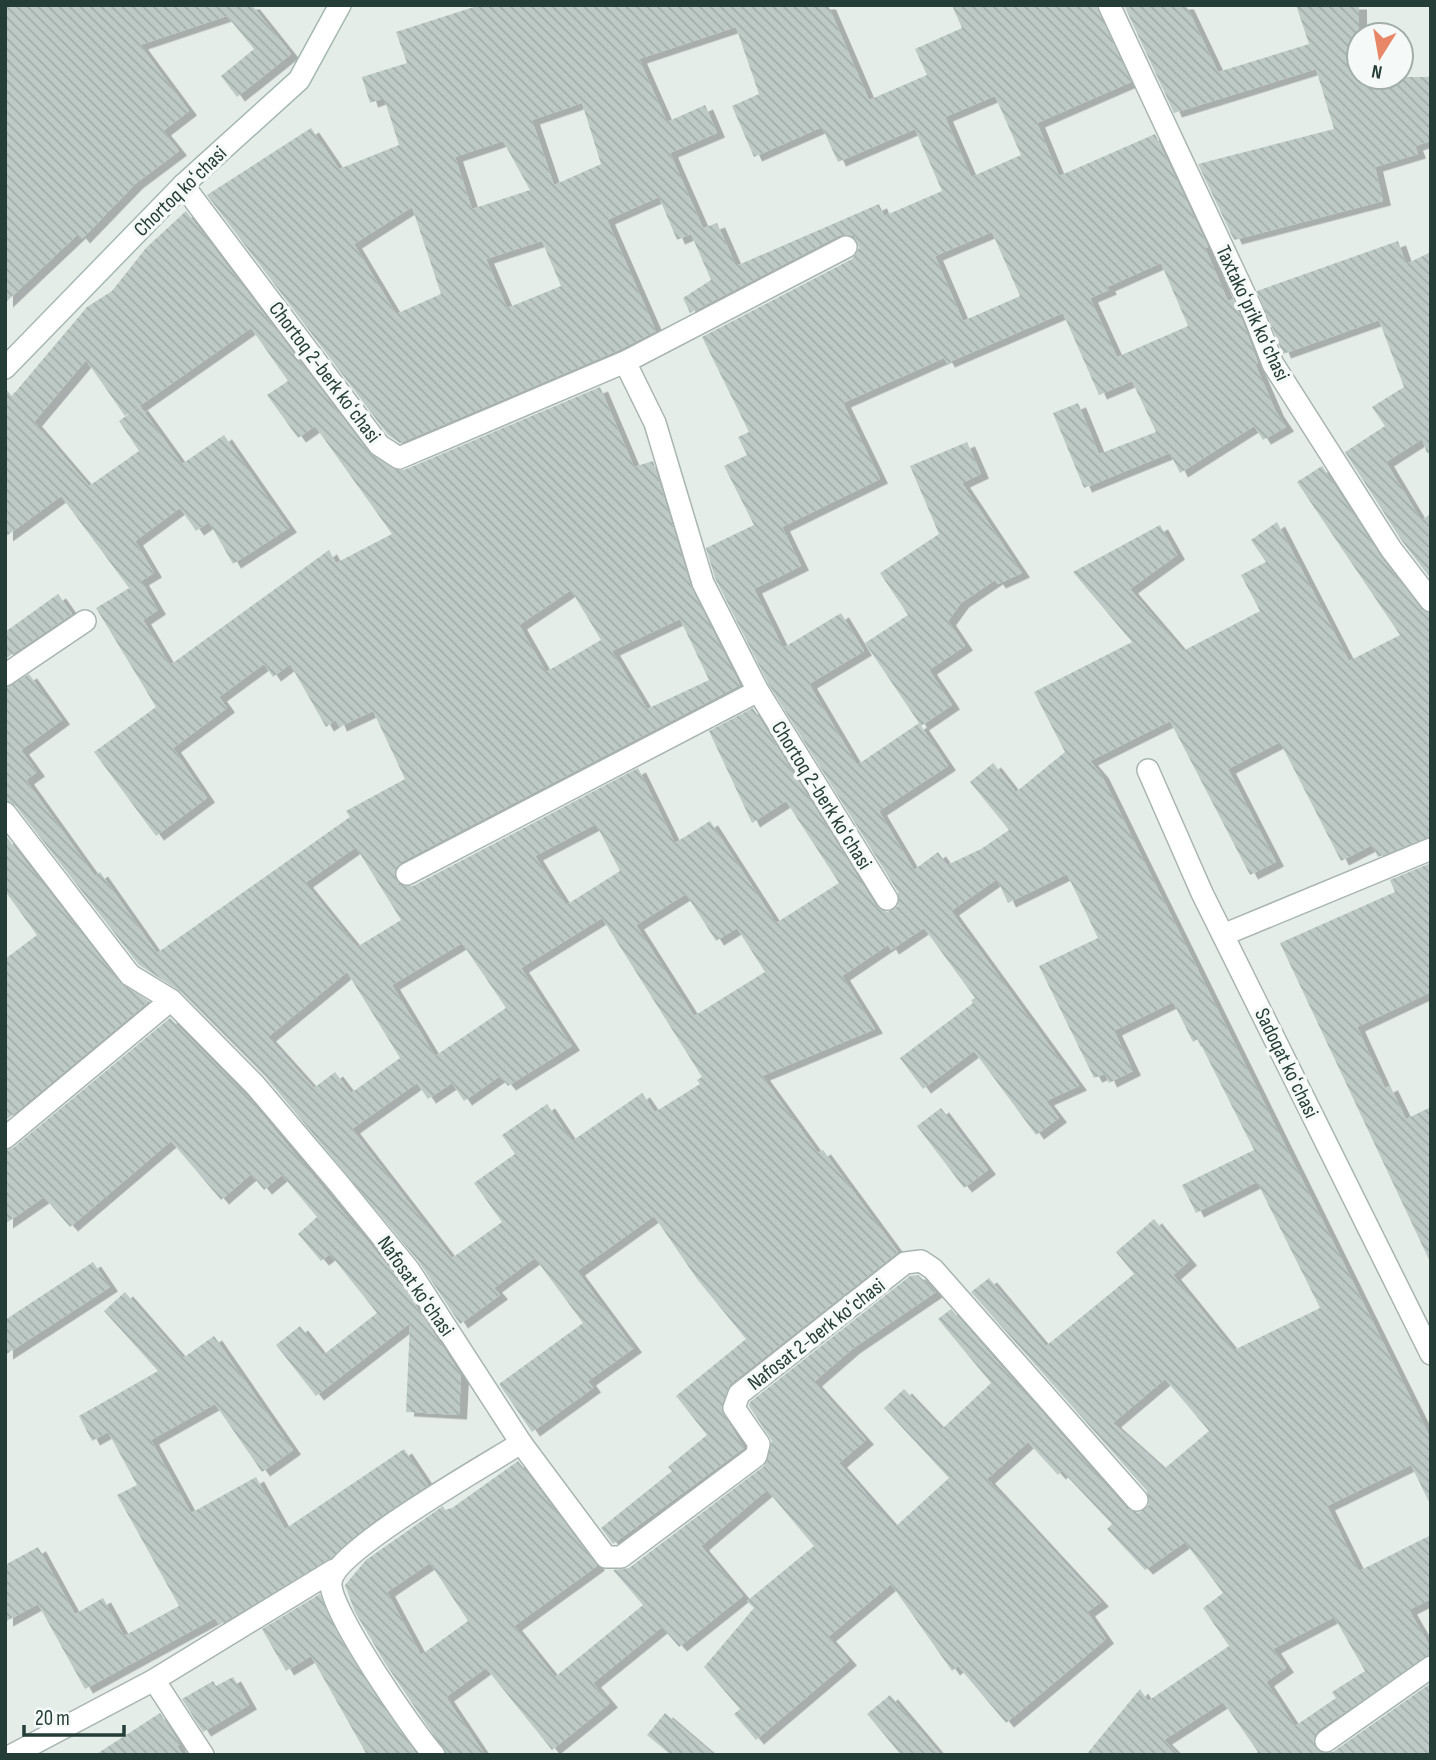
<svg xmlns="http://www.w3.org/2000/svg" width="1436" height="1760" viewBox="0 0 1436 1760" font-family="'Sofia Sans Condensed',sans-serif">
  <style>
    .building { fill: url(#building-back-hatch); fill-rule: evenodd; filter: url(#shadow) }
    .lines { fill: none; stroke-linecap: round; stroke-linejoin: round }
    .street-casing { stroke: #a8b5b0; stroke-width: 24 }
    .secondary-casing { stroke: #a4b8b1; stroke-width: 24 }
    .street { stroke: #fff; stroke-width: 21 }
    .secondary { stroke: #fff; stroke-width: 21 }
    .labels { text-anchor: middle; stroke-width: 7; stroke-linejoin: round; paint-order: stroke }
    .street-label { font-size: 21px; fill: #253d37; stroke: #f5f9f7 }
  </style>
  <defs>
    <pattern id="building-back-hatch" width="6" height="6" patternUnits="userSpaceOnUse" patternTransform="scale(1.75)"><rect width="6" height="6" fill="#bdcac5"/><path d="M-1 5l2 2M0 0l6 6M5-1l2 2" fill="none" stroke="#a2aeaa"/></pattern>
    <filter id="shadow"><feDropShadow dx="8" dy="4.5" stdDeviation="0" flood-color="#0004"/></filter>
  </defs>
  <rect width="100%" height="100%" fill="#e5ede9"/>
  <!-- building -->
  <g class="building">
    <path d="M5,5H252L291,54L237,97L221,76L254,49L227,16L140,45L189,111L163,131L179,151L135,184L82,239L78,234L5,303Z"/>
    <path d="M480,5H828L869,100L927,75L915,49L962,28L952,5H1096L1131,82L1037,123L1059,176L1155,134L1208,247L1205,248L1228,301L1233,299L1240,315L1258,363L1255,364L1276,412L1286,427L1263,440L1254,426L1180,473L1170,453L1084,488L1053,413L1078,403L1099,454L1156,432L1132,381L1099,395L1063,313L947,363L944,358L843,403L880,479L782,527L801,566L754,589L783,648L841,613L864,651L809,684L857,765L919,723L948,766L879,811L914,870L938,852L947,865L981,849L1009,830L970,782L993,763L1016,792L1065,752L1034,692L1132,642L1073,572L1160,525L1177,555L1130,589L1183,651L1260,611L1241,575L1266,562L1251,540L1277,522L1349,661L1400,635L1297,482L1322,466L1381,557L1421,609L1431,614V836L1378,857L1372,845L1341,861L1280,742L1228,769L1276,862L1250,875L1170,721L1090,761L1101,774L1134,841L1431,1439V1506L1411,1465L1327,1506L1359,1571L1431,1535V1599L1409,1610L1431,1648V1654L1318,1730L1313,1743L1321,1753L1333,1752L1431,1683V1755H1253L1258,1752L1223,1702L1164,1740L1179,1755H1086L1140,1689L1148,1701L1229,1646L1203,1608L1223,1593L1185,1542L1145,1570L1107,1529L1112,1524L1062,1471L1058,1475L1028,1442L987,1479L1101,1602L1087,1612L1106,1639L1006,1723L958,1666L952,1671L891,1584L828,1637L849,1661L756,1740L734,1714L740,1709L704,1667L754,1608L747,1601L814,1546L767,1490L701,1546L743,1596L679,1647L662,1627L593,1683L610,1703L552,1750L486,1668L446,1697L485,1755H447L385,1663L355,1612L345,1585L366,1560L443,1506L445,1510L452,1508L518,1461L597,1566L514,1626L555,1677L643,1605L613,1570L629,1568L764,1466L772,1441L749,1406L750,1402L910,1276L918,1275L936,1292L852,1349L814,1382L866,1440L839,1463L895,1527L949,1478L884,1408L904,1389L942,1429L991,1383L938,1319L951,1309L1127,1509L1139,1513L1149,1505L1147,1491L971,1292L989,1278L1046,1346L1134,1274L1116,1252L1154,1219L1189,1261L1173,1275L1234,1350L1320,1308L1257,1182L1196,1213L1182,1185L1254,1150L1198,1039L1193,1042L1173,1002L1114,1031L1133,1071L1109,1083L1105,1074L1094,1078L1039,966L1098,938L1067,874L1008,903L997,879L951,911L1079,1086L1046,1101L1059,1118L1036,1135L974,1051L923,1089L900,1058L973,1003L971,1000L975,998L924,928L891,950L888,945L842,976L875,1029L762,1076L818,1153L823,1150L898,1252L730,1384L721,1410L744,1448L613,1544L601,1528L672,1471L668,1467L707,1435L676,1396L746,1339L697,1279L654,1216L577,1271L634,1348L588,1381L593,1388L532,1432L499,1384L583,1323L535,1258L494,1288L500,1295L460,1324L419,1262L265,1076L180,991L139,965L15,805L5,800V688L29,674L62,720L21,750L37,772L26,780L95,876L100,872L157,953L350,817L346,811L405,779L373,711L339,727L336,720L326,727L290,664L273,677L264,664L219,697L227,708L173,748L207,798L156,836L94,752L156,707L96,608L141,581L158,610L143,620L170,665L329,550L336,563L392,534L315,426L298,438L267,395L288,381L251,328L125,416L86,360L34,422L89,486L139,451L119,421L140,406L182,464L224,435L289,528L233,564L209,522L196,531L180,508L135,541L154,573L129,588L61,496L5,537V388L12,396L87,307L112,291L146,248L186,211L369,453L392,469L404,470L600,387L634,467L653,461L691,587L740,685L401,862L394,873L399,885L413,886L638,768L675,843L710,821L776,923L839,883L786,801L752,823L709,731L753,708L876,906L887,912L898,906V892L769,685L715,578L706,548L754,525L724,466L747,455L738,437L749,432L702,337L852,259L859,248L854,236L840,235L690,313L683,298L711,280L691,234L677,240L659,197L607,220L656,331L619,350L400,443L388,435L207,195L311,128L339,169L399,145L384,98L370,103L362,77L407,63L396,32ZM736,27L759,94L732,106L754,157L822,127L838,162L915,129L942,191L884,216L879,204L736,266L717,223L698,230L703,228L670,153L717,133L705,105L667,122L639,59ZM995,96L1021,155L971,177L945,117ZM582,103L601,164L554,185L532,120ZM503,141L530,190L472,209L455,157ZM412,207L441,294L396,314L354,244ZM992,232L1020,296L963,321L935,256ZM542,241L561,286L507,308L486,259ZM1161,263L1188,326L1117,357L1090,298L1109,290L1107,287ZM571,590L601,640L546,672L519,625ZM680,619L709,680L647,709L612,651ZM596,824L620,871L566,905L535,856ZM356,847L401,920L357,947L305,883ZM686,894L716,941L737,928L765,972L694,1016L636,925ZM602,918L702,1077L697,1080L700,1084L655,1112L642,1093L572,1141L547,1104L502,1135L515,1154L474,1183L502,1222L452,1258L352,1129L417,1083L428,1099L452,1083L464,1101L500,1076L508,1086L572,1046L521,968ZM462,943L506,1008L435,1056L392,985ZM347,972L400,1058L351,1093L335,1072L314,1088L268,1037ZM1165,1379L1209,1431L1164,1469L1113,1423ZM430,1563L468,1621L421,1655L387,1592ZM1334,1617L1365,1671L1332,1692L1336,1698L1295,1726L1266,1682L1286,1668L1273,1649Z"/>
    <path d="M1124,5H1186L1218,72L1309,44L1296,5H1359V77H1431V141L1415,146L1418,154L1375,167L1383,201L1234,240L1198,164L1334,129L1316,69L1174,113Z"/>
    <path d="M1398,241L1406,264L1431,252V452L1427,453L1422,439L1386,462L1421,520L1431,514V579L1402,541L1345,452L1385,426L1372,407L1404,387L1379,320L1283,354L1257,291Z"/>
    <path d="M967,442L981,474L962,483L1022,573L998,584L995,580L961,603L948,621L965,646L929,670L952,705L921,726L865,643L908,615L880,573L939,534L910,466Z"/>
    <path d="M58,594L72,614L5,659V632Z"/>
    <path d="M5,835L120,983L148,1002L5,1121V959L37,935L5,891Z"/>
    <path d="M1431,863V992L1357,1027L1385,1088L1390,1086L1406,1119L1431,1107V1264L1280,943L1395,892L1390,880Z"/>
    <path d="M170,1018L245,1094L398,1278L461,1375L459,1415L406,1412L410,1323L316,1396L276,1345L300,1326L323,1355L377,1313L330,1254L321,1261L298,1234L317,1217L282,1175L264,1190L251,1174L221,1200L171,1141L70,1227L44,1197L5,1224V1151L13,1148Z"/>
    <path d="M941,1108L988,1170L964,1188L917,1126Z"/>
    <path d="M93,1262L110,1287L5,1355V1320Z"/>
    <path d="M125,1292L183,1358L214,1336L293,1450L262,1472L215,1404L151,1440L191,1513L256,1477L285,1529L404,1449L428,1485L375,1520L331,1558L219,1625L215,1618L85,1689L38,1604L5,1622V1565L38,1547L75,1614L103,1598L124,1636L179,1606L117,1495L137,1485L108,1432L92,1441L79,1416L158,1371L104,1311Z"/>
    <path d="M320,1594L346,1649L417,1755H367L311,1656L286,1671L262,1629Z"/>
    <path d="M233,1677L249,1705L203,1732L182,1699L213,1681L216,1686Z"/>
    <path d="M890,1695L941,1755H901L867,1714Z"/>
    <path d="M160,1713L180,1744L177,1746L183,1755H95Z"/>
    <path d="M665,1713L714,1755H671L647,1735Z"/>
  </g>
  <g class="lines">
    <!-- street casing -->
    <g class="street-casing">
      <g id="street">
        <path d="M1109,5L1252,310L1273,364L1391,549L1431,601"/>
        <path d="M183,185L379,445L399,458L625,362L655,423L703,583L758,691L887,899"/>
        <path d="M625,362L846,247"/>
        <path d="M5,675L85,621"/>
        <path d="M1148,770L1202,893L1431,1354"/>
        <path d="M5,813L130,975L171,1000L255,1085L339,1184L409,1270L521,1443C488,1464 333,1551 331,1583C329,1610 413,1731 434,1755"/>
        <path d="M407,874L758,691"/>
        <path d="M1223,935L1431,849"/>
        <path d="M5,1138L171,1000"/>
        <path d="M521,1443L606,1557H621L756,1456L759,1444L734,1408L739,1394L905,1263L921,1261L933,1269L1137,1500"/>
        <path d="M154,1680L203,1755"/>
        <path d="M1326,1741L1431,1667"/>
        <path d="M12,1755L154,1680L334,1570"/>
      </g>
    </g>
    <!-- secondary casing -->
    <g class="secondary-casing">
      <path id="secondary" d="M5,368L183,185L299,80L340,5"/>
    </g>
    <!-- street -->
    <use href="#street" class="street"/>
    <!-- secondary -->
    <use href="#secondary" class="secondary"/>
  </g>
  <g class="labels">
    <!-- street labels -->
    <g class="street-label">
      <text transform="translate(180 191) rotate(-44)" y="7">Chortoq koʻchasi</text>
      <text transform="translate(1253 313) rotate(65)" y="7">Taxtakoʻprik koʻchasi</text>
      <text transform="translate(325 372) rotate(53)" y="7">Chortoq 2-berk koʻchasi</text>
      <text transform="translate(822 795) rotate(58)" y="7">Chortoq 2-berk koʻchasi</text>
      <text transform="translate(1287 1063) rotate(64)" y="7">Sadoqat koʻchasi</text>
      <text transform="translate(416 1286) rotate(55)" y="7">Nafosat koʻchasi</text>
      <text transform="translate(816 1334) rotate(-38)" y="7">Nafosat 2-berk koʻchasi</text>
    </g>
  </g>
  <!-- border -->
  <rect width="1436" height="1760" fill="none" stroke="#253d37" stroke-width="14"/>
  <!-- north arrow -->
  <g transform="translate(1380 56) rotate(191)"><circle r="33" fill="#f5f9f7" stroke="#a2aeaa" stroke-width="2"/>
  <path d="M0-5L12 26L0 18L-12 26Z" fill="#e78768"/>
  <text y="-10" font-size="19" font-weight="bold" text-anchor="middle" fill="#253d37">N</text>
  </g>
  <!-- scale -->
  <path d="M24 1725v10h100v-10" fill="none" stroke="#253d37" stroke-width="3.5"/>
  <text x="35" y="1725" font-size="21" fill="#253d37" stroke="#f5f9f7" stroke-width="5" paint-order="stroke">20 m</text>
</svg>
